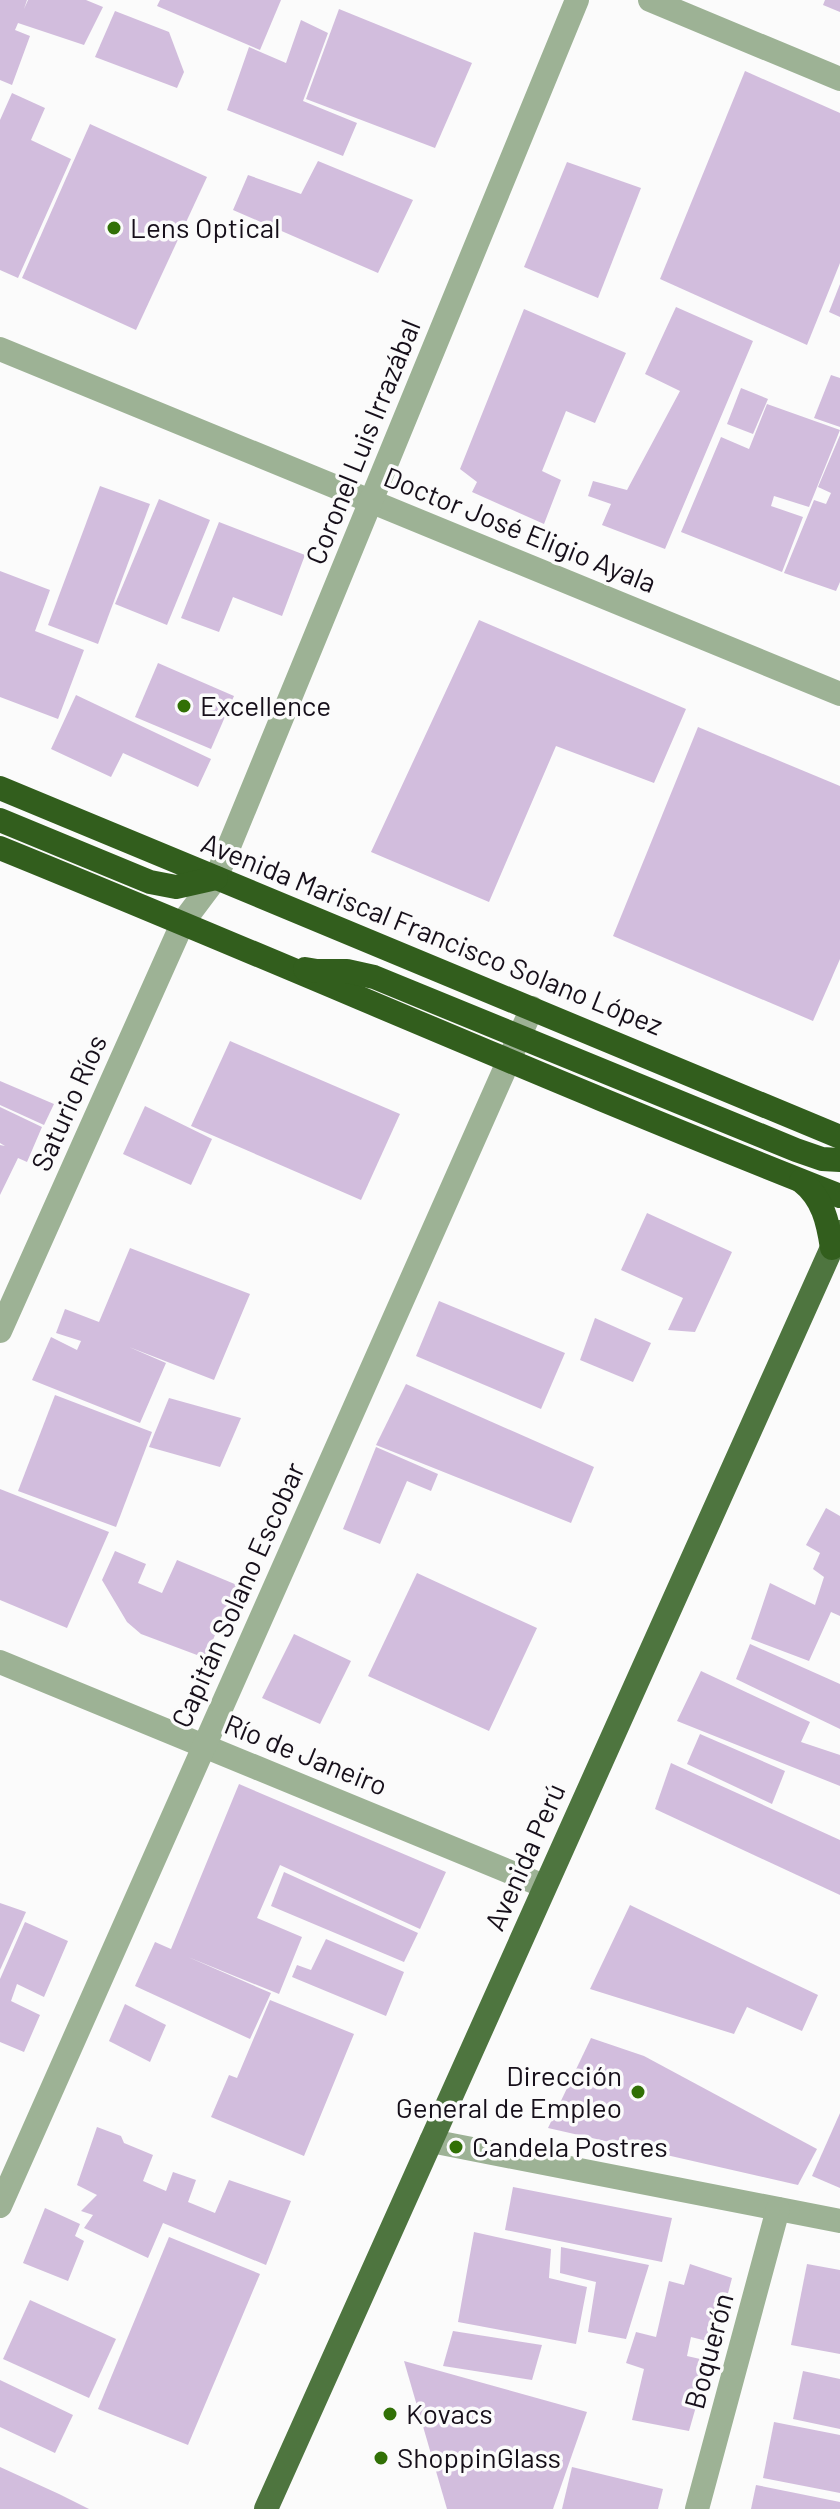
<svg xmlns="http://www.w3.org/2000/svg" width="840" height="2509" viewBox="0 0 840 2509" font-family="Barlow,sans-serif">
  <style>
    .building { fill: #d2bddd }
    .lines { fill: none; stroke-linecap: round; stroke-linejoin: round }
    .minor { stroke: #9db295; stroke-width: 24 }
    .major { stroke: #4e753f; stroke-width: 24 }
    .highway { stroke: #325e1d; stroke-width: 24 }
    .poi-dot { fill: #317006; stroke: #fbfbfb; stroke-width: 3 }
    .labels { text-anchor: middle; stroke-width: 7; stroke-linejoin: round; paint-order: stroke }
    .poi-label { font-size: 28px; fill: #160f1a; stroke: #fbfbfb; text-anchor: start }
    .street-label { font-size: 28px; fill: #160f1a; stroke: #fbfbfb }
  </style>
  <rect width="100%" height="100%" fill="#fbfbfb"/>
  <!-- building -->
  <g class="building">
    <path d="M0,0H27L24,9L28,0H86L103,7L84,45L18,23L15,30L30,36L12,85L0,80Z"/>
    <path d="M160,0H281L260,50L157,6Z"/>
    <path d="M825,0H840V12L823,5Z"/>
    <path d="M339,9L472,63L435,148L306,99Z"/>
    <path d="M115,11L169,32L184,72L177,88L95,57Z"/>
    <path d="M301,20L328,33L303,101L357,123L343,156L227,110L249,47L286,63Z"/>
    <path d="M745,71L840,113V263L807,345L660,279Z"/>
    <path d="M12,93L45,108L31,140L71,159L18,278L0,270V120Z"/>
    <path d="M90,124L207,177L136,330L22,278Z"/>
    <path d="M318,161L413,200L378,273L233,210L248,175L301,194Z"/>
    <path d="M567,162L641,188L598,298L524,267Z"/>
    <path d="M840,284V317L829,312Z"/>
    <path d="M676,307L753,341L665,549L602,525L611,504L588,496L593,481L627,490L680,391L645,374Z"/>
    <path d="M524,309L626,353L595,423L566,411L542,471L561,480L544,524L472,492L477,482L460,469Z"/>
    <path d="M831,375L840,378V427L814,418Z"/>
    <path d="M741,388L768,399L753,434L727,424Z"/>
    <path d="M767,404L840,430L809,507L774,496L771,506L803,517L782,572L681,532L721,437L749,449Z"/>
    <path d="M840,435V582L836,591L784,573L814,500L826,504L831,493L818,487Z"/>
    <path d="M100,486L150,504L98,644L48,625Z"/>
    <path d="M159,499L210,520L167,625L115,604Z"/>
    <path d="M219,522L305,555L282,616L233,597L219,632L181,618Z"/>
    <path d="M0,571L50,590L35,631L84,650L58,719L0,697Z"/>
    <path d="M479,620L686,709L654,783L556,746L489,902L371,852Z"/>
    <path d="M158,663L234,696L211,749L135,717Z"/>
    <path d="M76,695L211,759L198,787L123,753L111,777L51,749Z"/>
    <path d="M698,727L840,786V959L813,1021L613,936Z"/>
    <path d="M230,1041L400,1114L361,1200L191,1126Z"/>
    <path d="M0,1081L54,1104L44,1125L0,1105Z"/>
    <path d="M145,1106L212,1139L191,1185L123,1154Z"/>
    <path d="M0,1107L42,1127L27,1162L18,1158L0,1195V1145L5,1146L0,1143Z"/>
    <path d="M647,1213L732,1252L695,1332L668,1330L683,1298L621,1270Z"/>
    <path d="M130,1248L250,1294L214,1380L129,1347L166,1363L140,1423L32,1380L51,1337L77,1350L81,1341L56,1333L65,1309L99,1322Z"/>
    <path d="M439,1301L565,1353L541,1409L416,1356Z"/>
    <path d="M595,1318L651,1343L633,1382L580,1360Z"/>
    <path d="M406,1384L594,1467L571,1523L376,1445Z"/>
    <path d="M55,1395L152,1432L116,1527L18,1491Z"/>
    <path d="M169,1398L241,1418L220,1467L149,1447Z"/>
    <path d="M376,1447L438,1474L431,1491L407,1481L380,1544L343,1529Z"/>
    <path d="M0,1489L109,1532L67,1628L0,1600Z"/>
    <path d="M826,1508L840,1516V1616L831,1612L809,1661L751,1639L770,1583L815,1605L824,1577L813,1569L820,1553L806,1545Z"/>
    <path d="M115,1551L146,1564L138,1583L162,1593L177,1560L237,1585L205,1658L141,1634L127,1622L102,1580Z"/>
    <path d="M417,1573L537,1628L489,1731L368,1676Z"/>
    <path d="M294,1634L351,1661L320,1724L262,1698Z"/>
    <path d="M750,1644L840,1684V1729L736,1679Z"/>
    <path d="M701,1671L810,1722L801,1742L840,1755V1786L677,1721Z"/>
    <path d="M700,1734L785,1771L772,1804L687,1764Z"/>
    <path d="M671,1763L840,1840V1895L655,1809Z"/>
    <path d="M239,1784L446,1872L420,1929L280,1865L257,1918L302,1937L279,1994L188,1957L271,1993L250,2039L135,1986L155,1942L171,1949Z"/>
    <path d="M284,1872L418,1933L404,1962L271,1906Z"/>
    <path d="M0,1903L26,1912L0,1970Z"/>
    <path d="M630,1905L818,1995L802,2031L747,2007L734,2034L590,1989Z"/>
    <path d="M25,1922L68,1941L44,1997L17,1984L11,2001L40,2015L24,2052L0,2042V1979Z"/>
    <path d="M326,1939L404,1972L386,2016L292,1977L297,1965L311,1970Z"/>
    <path d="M270,2000L354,2034L304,2156L211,2117L229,2075L237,2078Z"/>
    <path d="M125,2004L166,2025L150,2062L109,2041Z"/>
    <path d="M591,2038L644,2056L817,2149L798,2185L548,2128Z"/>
    <path d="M840,2113V2188L812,2176Z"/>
    <path d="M97,2127L121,2136L124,2143L153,2155L143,2181L166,2191L173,2172L196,2180L188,2202L215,2213L229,2180L291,2201L266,2265L163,2223L148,2258L84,2228L93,2215L81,2211L97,2195L77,2185Z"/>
    <path d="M513,2187L672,2218L662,2262L505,2230Z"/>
    <path d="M45,2208L80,2224L75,2236L84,2241L68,2281L23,2263Z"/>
    <path d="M474,2232L551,2249L549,2278L587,2287L576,2344L458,2322Z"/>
    <path d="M169,2237L260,2274L188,2445L98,2409Z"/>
    <path d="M561,2247L649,2265L626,2339L588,2332L596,2282L560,2273Z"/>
    <path d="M690,2264L732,2278L715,2343L691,2337L687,2356L709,2361L689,2431L632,2420L644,2369L626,2363L636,2332L656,2337L669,2281L684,2285Z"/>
    <path d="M807,2264L840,2270V2354L791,2345Z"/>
    <path d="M30,2300L116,2339L89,2398L3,2359Z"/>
    <path d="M453,2331L542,2345L532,2380L443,2366Z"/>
    <path d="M404,2361L587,2412L553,2509H447Z"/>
    <path d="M803,2371L840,2379V2429L793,2419Z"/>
    <path d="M0,2380L73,2415L55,2453L0,2427Z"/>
    <path d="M774,2422L840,2435V2493L763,2478Z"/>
    <path d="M0,2467L59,2494L89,2509H0Z"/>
    <path d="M572,2467L663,2489L658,2509H562Z"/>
    <path d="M756,2485L840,2502V2509H751Z"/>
  </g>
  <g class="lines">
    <!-- minor -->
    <g class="minor">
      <path d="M650,0L840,79"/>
      <path d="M0,349L840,694"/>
      <path d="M0,1331L183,922L216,878L577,0"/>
      <path d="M0,1662L544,1886"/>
      <path d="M431,2141L840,2221"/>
      <path d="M0,2206L532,1008"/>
      <path d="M697,2509L778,2209"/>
    </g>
    <!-- major -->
    <path class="major" d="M266,2509L839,1232"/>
    <!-- highway -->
    <g class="highway">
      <path d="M0,788L840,1137"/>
      <path d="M0,820L150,882L176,887L216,878"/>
      <path d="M0,848C281,962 558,1085 840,1196"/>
      <path d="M305,969L317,971H347L374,977L796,1150L822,1159L840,1160"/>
      <path d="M801,1181C823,1198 828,1222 832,1248L840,1242"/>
    </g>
  </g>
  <!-- markers -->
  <g class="poi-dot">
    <circle cx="114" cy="228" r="8"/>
    <circle cx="184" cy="706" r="8"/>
    <circle cx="638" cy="2092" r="8"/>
    <circle cx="456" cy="2147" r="8"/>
    <circle cx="390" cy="2414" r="8"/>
    <circle cx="381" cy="2458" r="8"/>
  </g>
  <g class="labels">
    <!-- poi labels -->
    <g class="poi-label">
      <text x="130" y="238">Lens Optical</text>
      <text x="200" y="716">Excellence</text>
      <text x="622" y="2086" text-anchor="end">Dirección<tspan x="622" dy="32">General de Empleo</tspan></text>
      <text x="472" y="2157">Candela Postres</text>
      <text x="406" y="2424">Kovacs</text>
      <text x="397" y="2468">ShoppinGlass</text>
    </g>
    <!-- street labels -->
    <g class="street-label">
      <text transform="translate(363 442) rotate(-68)" y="10">Coronel Luis Irrazábal</text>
      <text transform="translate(520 530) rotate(22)" y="10">Doctor José Eligio Ayala</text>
      <text transform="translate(432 934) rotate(22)" y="10">Avenida Mariscal Francisco Solano López</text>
      <text transform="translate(69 1103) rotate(-66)" y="10">Saturio Ríos</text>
      <text transform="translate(238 1595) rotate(-66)" y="10">Capitán Solano Escobar</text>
      <text transform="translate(306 1755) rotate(22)" y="10">Río de Janeiro</text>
      <text transform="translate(525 1857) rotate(-66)" y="10">Avenida Perú</text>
      <text transform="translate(709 2351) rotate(-75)" y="10">Boquerón</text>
    </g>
  </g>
</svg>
